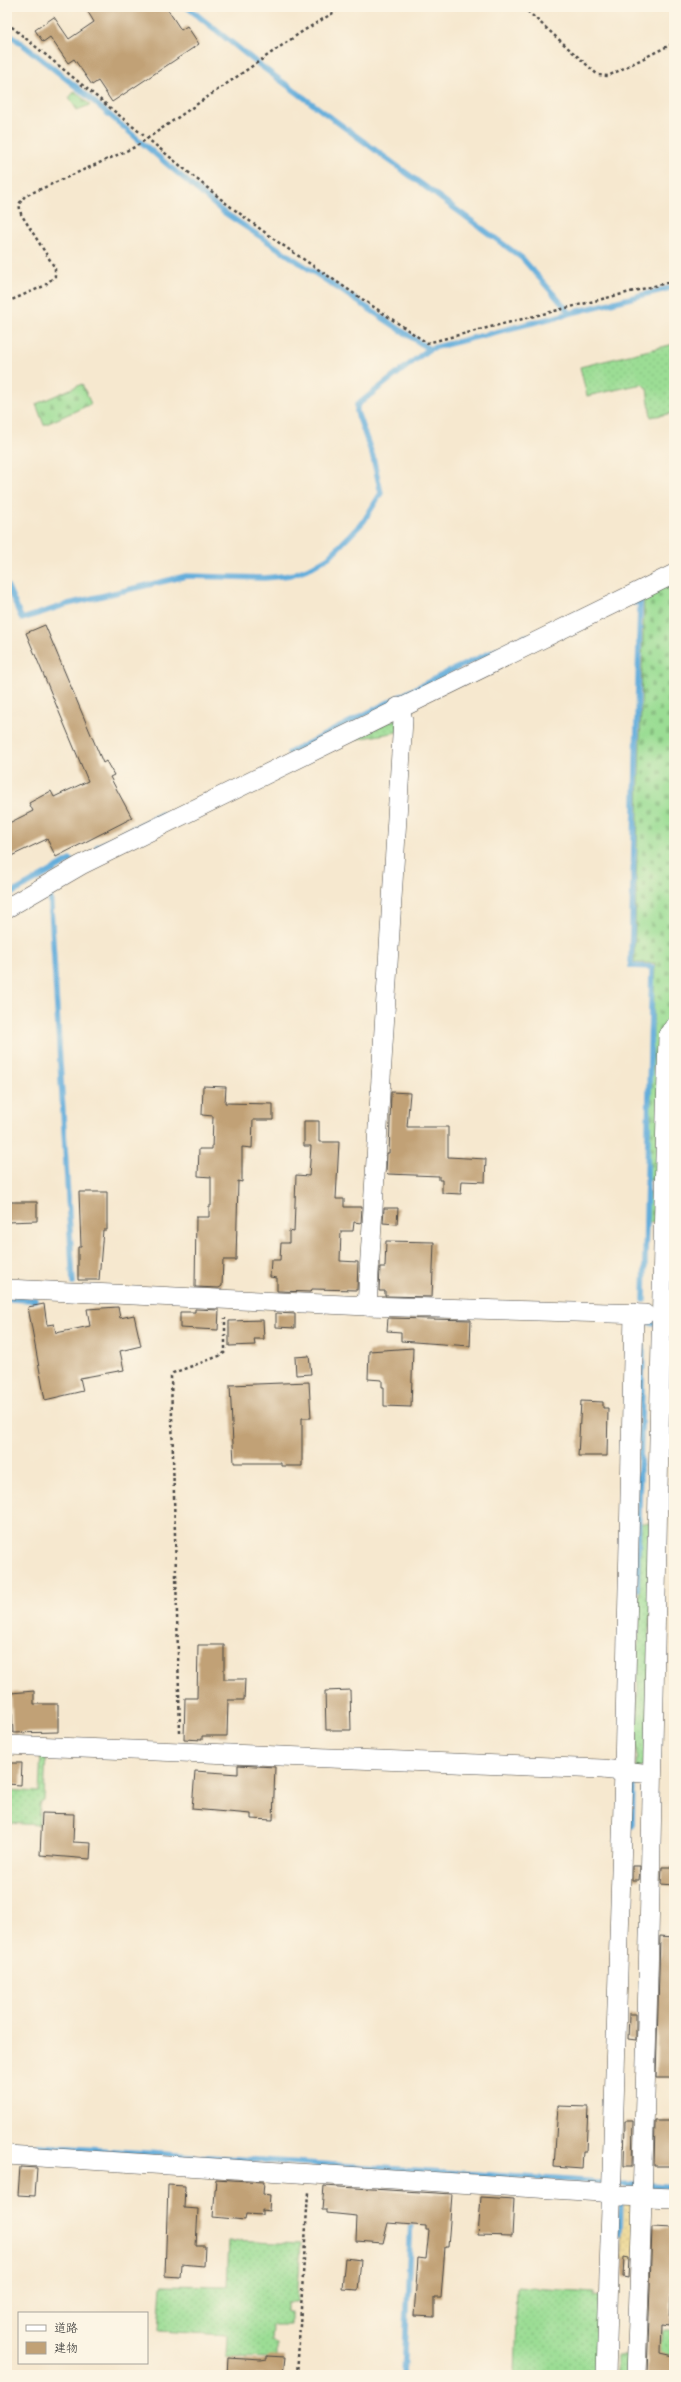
<svg xmlns="http://www.w3.org/2000/svg" width="681" height="2382" viewBox="0 0 681 2382" font-family="'Comic Neue','Klee One',sans-serif">
  <style>
    .grass { fill: url(#grass-dots); stroke: #638460 }
    .sand { fill: url(#sand-dots); stroke: #8c8264 }
    .cemetery { fill: url(#cemetery-stones); stroke: #638460 }
    .lines { fill: none; stroke-linecap: round; stroke-linejoin: round }
    .stream { stroke: #63addb; stroke-width: 5.5 }
    .building { fill: #c1a176 }
    .street-casing { stroke: #494744; stroke-width: 20 }
    .path { stroke: #494744; stroke-width: 2.5; stroke-dasharray: 3 3; stroke-linecap: butt }
    .street { stroke: #fff; stroke-width: 19 }
  </style>
  <defs>
    <pattern id="grass-dots" width="8" height="8" patternUnits="userSpaceOnUse"><rect width="8" height="8" fill="#9bdd94"/><path d="M2 2h.1M6 6h.1" fill="none" stroke="#86be80" stroke-width="1.8" stroke-linecap="round"/></pattern>
    <pattern id="sand-dots" width="8" height="8" patternUnits="userSpaceOnUse"><rect width="8" height="8" fill="#eeda9e"/><path d="M2 2h.1M6 6h.1" fill="none" stroke="#cb8" stroke-width="1.8" stroke-linecap="round"/></pattern>
    <pattern id="cemetery-stones" width="16" height="16" patternUnits="userSpaceOnUse"><rect width="16" height="16" fill="#9bdd94"/><path d="M2 7V4a2 2 0 0 1 4 0v3zM10 15v-3a2 2 0 0 1 4 0v3z" fill="#86be80"/></pattern>
  </defs>
  <rect width="100%" height="100%" fill="#fcf5e5"/>
  <filter id="ink" filterUnits="userSpaceOnUse"><feTurbulence type="fractalNoise" baseFrequency=".025" numOctaves="2"/><feDisplacementMap in="SourceGraphic" scale="8" xChannelSelector="R" yChannelSelector="G"/><feConvolveMatrix kernelMatrix="1 2 1 2 8 2 1 2 1" color-interpolation-filters="sRGB"/></filter>
  <filter id="wash" filterUnits="userSpaceOnUse"><feTurbulence type="fractalNoise" baseFrequency=".012" numOctaves="4" result="noise"/><feDisplacementMap in="SourceGraphic" scale="16" xChannelSelector="R" yChannelSelector="G"/><feGaussianBlur stdDeviation="0.9" result="paint"/><feColorMatrix in="noise" values="0 0 0 0 0 0 0 0 0 0 0 0 0 0 0 0 0 1.4 0 .05"/><feComposite in="paint" operator="in"/></filter>
  <g filter="url(#wash)">
    <rect width="100%" height="100%" fill="#f6e8cf"/>
    <!-- grass -->
    <g class="grass">
      <path d="M674,344V413L651,417L647,389L642,384L587,396L580,367Z"/>
      <path d="M397,718L398,732L351,740Z"/>
      <path d="M641,1523H652L647,1765L636,1769Z"/>
      <path d="M41,1752H46L44,1801L39,1804V1825L7,1823V1790L39,1792Z"/>
      <path d="M229,2241L301,2244L297,2302H287V2312H291V2325H272L271,2342L277,2344V2358L226,2357L227,2335L159,2331L162,2285L227,2286Z"/>
      <path d="M517,2287L594,2292V2296L601,2297L599,2375H514Z"/>
      <path d="M663,2330H674V2355L652,2354L653,2341L662,2342Z"/>
      <rect x="617" y="2356" width="15" height="19"/>
    </g>
    <!-- sand -->
    <path class="sand" d="M623,2203L637,2204L636,2259H621Z"/>
    <!-- cemetery -->
    <g class="cemetery">
      <path d="M75,91L90,105L77,110L69,98Z"/>
      <path d="M82,384L91,404L44,425L36,404Z"/>
      <path d="M674,581V1031L662,1180H648L655,963H634L644,596Z"/>
      <path d="M648,1193H662L660,1222H648Z"/>
    </g>
    <g class="lines">
      <!-- stream -->
      <g class="stream">
        <path d="M187,7L261,66L522,258L570,313"/>
        <path d="M7,32L79,89L222,211L429,349L357,405V412L373,457L381,493L364,521L329,557L312,567L291,575L265,578L186,576L68,604L22,619L7,585"/>
        <path d="M429,349L674,287"/>
        <path d="M635,603L640,600L631,966L652,967L644,1300"/>
        <path d="M289,753L448,672L527,636"/>
        <path d="M97,847L162,814"/>
        <path d="M52,887L50,891L73,1283"/>
        <path d="M7,896L71,860"/>
        <path d="M7,1299L35,1300"/>
        <path d="M643,1322L674,1324"/>
        <path d="M637,1589L643,1346"/>
        <path d="M632,1827L633,1776"/>
        <path d="M7,2144L600,2182"/>
        <path d="M619,2184L636,2185"/>
        <path d="M651,2185L674,2187"/>
        <path d="M620,2235L621,2200"/>
        <path d="M404,2375L411,2217"/>
      </g>
    </g>
    <g id="blocks">
      <!-- building -->
      <g class="building">
        <path d="M85,7H166L181,30L187,26L199,44L112,102L98,81L92,85L74,59L68,63L50,37L43,42L35,30L54,17L69,39L94,22Z"/>
        <path d="M45,625L103,763L106,761L114,775L110,777L132,818L56,857L47,839L7,858V824L33,811L29,803L51,791L54,797L88,781L26,633Z"/>
        <path d="M203,1086L226,1087L225,1103L273,1104V1120H253L252,1148L242,1147V1182L238,1181L236,1260H223L222,1286L219,1288L195,1287L196,1217H209V1206H211V1177L198,1176L199,1149H212L213,1116L202,1115Z"/>
        <path d="M391,1092L410,1093L407,1127H448V1157L486,1159L485,1182L462,1181L461,1194L442,1193V1180H439V1176L388,1174L386,1172L387,1153H389Z"/>
        <path d="M304,1121H319V1142H339L336,1199H344V1207H362L361,1223L354,1222L353,1231H341L340,1261L358,1262L357,1290L312,1289L311,1292L277,1291V1278L270,1277L271,1260H280L281,1243H289V1231L294,1232L296,1175L309,1176L311,1146H304Z"/>
        <path d="M79,1192H107V1230H103L99,1280H78V1247H81Z"/>
        <path d="M7,1202H37V1221L7,1222Z"/>
        <path d="M384,1208H398L397,1224L383,1223Z"/>
        <path d="M386,1241L434,1242L432,1297L385,1296V1291H379L380,1267H385Z"/>
        <path d="M44,1304L47,1325L54,1324L56,1333L90,1326L87,1309L118,1307L120,1318L134,1315L141,1346L120,1351L124,1370L80,1378L83,1391L45,1400L28,1307Z"/>
        <path d="M195,1309L219,1310L218,1330L180,1328V1312H195Z"/>
        <path d="M276,1313L295,1314V1328L276,1327Z"/>
        <path d="M388,1318L471,1320L470,1346L401,1341V1332L387,1331Z"/>
        <path d="M263,1320L264,1339H254L255,1345L229,1346V1321Z"/>
        <path d="M413,1348L411,1407L384,1406V1387H382V1380L368,1379L369,1351Z"/>
        <path d="M309,1356L311,1374L296,1375L295,1357Z"/>
        <path d="M309,1382L311,1418H302V1466H281V1463H234L230,1385Z"/>
        <path d="M581,1401L603,1402V1408H608L607,1456H578Z"/>
        <path d="M198,1645H224V1679H245L244,1700H228L227,1736H202V1740L184,1739L185,1698H197Z"/>
        <path d="M350,1690L351,1730H326L325,1691Z"/>
        <path d="M34,1691V1704H58V1732L13,1733L11,1693Z"/>
        <path d="M7,1763H22L21,1785L7,1784Z"/>
        <path d="M238,1765L275,1767L273,1820L251,1819V1814L192,1809L195,1771L238,1774Z"/>
        <path d="M42,1813L74,1814L73,1842L91,1843L90,1859L40,1855Z"/>
        <path d="M632,1866H640L639,1880H632Z"/>
        <path d="M662,1867H674V1885L661,1884Z"/>
        <path d="M660,1936L674,1937V2078H656Z"/>
        <path d="M629,2014H636V2040L628,2039Z"/>
        <path d="M558,2106L588,2107L586,2151H583L582,2169L554,2167Z"/>
        <path d="M625,2121H633L632,2166H624Z"/>
        <path d="M655,2121H674V2166H654Z"/>
        <path d="M20,2167L37,2168L35,2196L18,2195Z"/>
        <path d="M216,2179L264,2182L263,2194L270,2195L269,2211L262,2210V2215L246,2214L245,2220L213,2217Z"/>
        <path d="M168,2185L185,2186L184,2208L198,2209L196,2246H205L204,2266L181,2264L180,2277L165,2276Z"/>
        <path d="M324,2186L452,2194L448,2247H445L441,2298H434V2317L414,2316L418,2258L426,2259L429,2230H426V2226L388,2223L383,2243L356,2241L357,2216L327,2213V2210H322Z"/>
        <path d="M481,2197L514,2199L512,2236L478,2235Z"/>
        <path d="M652,2227L674,2228V2276H672L670,2325L662,2324L661,2353L674,2356V2375H647Z"/>
        <path d="M624,2257L629,2258L628,2278L623,2277Z"/>
        <path d="M345,2258L361,2260L358,2290L342,2289Z"/>
        <path d="M267,2356L285,2357L283,2375H227L228,2358L261,2360L267,2359Z"/>
      </g>
    </g>
  </g>
  <g filter="url(#ink)">
    <use href="#blocks" fill-opacity="0" stroke="#494744" stroke-width="1"/>
    <g class="lines">
      <!-- street casing -->
      <g class="street-casing">
        <g id="street">
          <path d="M7,908L81,865L674,574"/>
          <path d="M7,1289L367,1306L645,1314"/>
          <path d="M367,1306L403,720L398,707"/>
          <path d="M7,1745L602,1769L652,1774"/>
          <path d="M7,2155L601,2192L619,2196L674,2198"/>
          <path d="M606,2375L624,1771L634,1313"/>
          <path d="M636,2375C653,1929 656,1482 668,1035L674,1027"/>
        </g>
      </g>
      <!-- path -->
      <g class="path">
        <path d="M523,7L598,75L608,76L674,43"/>
        <path d="M7,23L227,204L275,240L427,343L674,281"/>
        <path d="M7,302L44,286L55,276V268L21,214L19,204L25,196L135,147L303,31L343,7"/>
        <path d="M180,1733L171,1377L173,1373L222,1355L225,1352V1318"/>
        <path d="M297,2375L308,2192"/>
      </g>
      <!-- street -->
      <use href="#street" class="street"/>
    </g>
  </g>
  <!-- margin -->
  <rect width="681" height="2382" fill="none" stroke="#fcf5e5" stroke-width="24"/>
  <!-- legend -->
  <rect x="18" y="2312" width="130" height="52" fill="#fcf5e5" stroke="#a8a49b"/>
  <rect x="26" y="2325" width="20" height="6" fill="#ffffff" stroke="#a8a49b"/>
  <text x="54" y="2332" font-size="12" fill="#2b2b2b">道路</text>
  <rect x="26" y="2342" width="20" height="12" fill="#c1a176" stroke="#a8a49b"/>
  <text x="54" y="2352" font-size="12" fill="#2b2b2b">建物</text>
</svg>
